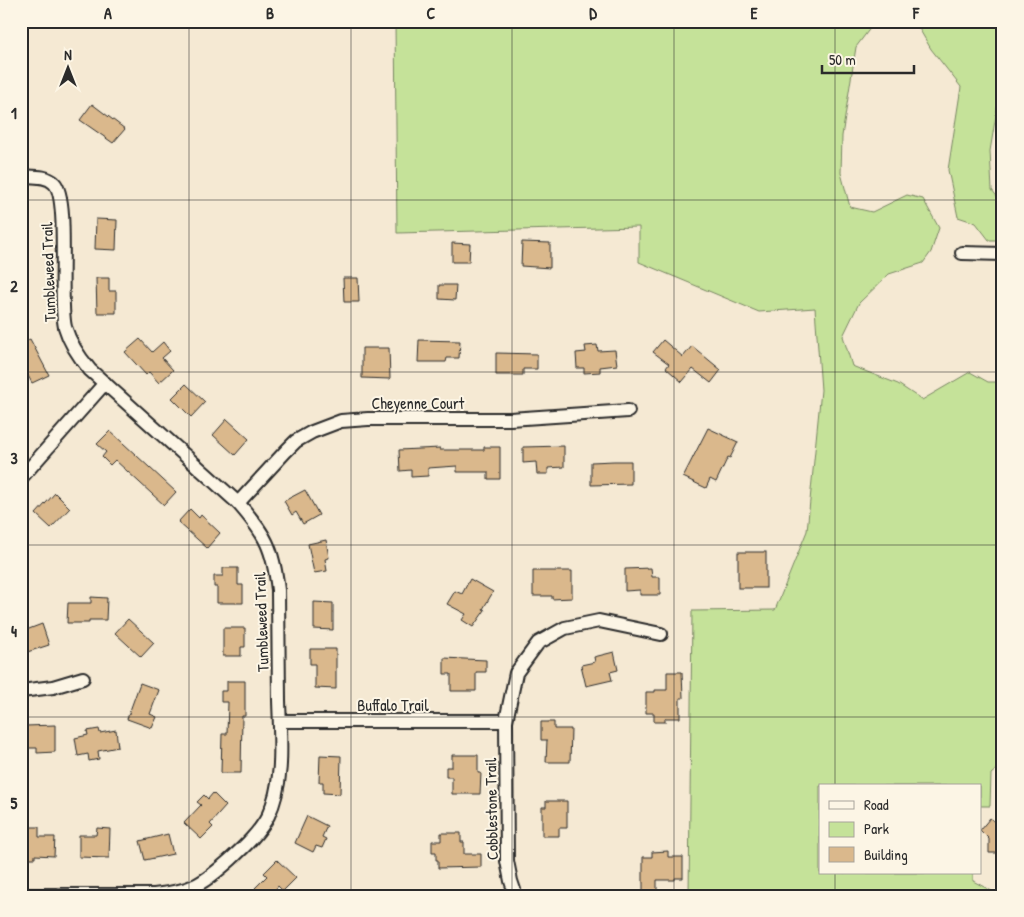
<svg xmlns="http://www.w3.org/2000/svg" width="1024" height="917" viewBox="0 0 1024 917" font-family="'Patrick Hand',sans-serif">
  <style>
    .green { fill: #c5e299; stroke: #788662 }
    .building { fill: #dab88c; stroke: #2b2b2b }
    .lines { fill: none; stroke-linecap: round; stroke-linejoin: round }
    .minor-casing { stroke: #2b2b2b; stroke-width: 16 }
    .minor { stroke: #fcf5e5; stroke-width: 12 }
    .grid { fill: none; stroke: #2b2b2b; stroke-width: 1; stroke-opacity: 0.55 }
    .labels { text-anchor: middle; stroke-width: 4; stroke-linejoin: round; paint-order: stroke }
    .street-label { font-size: 16px; fill: #2b2b2b; stroke: #fcf5e5 }
    .neatline { fill: none; stroke: #2b2b2b; stroke-width: 2 }
    .grid-label { font-size: 16px; text-anchor: middle; font-weight: bold; fill: #2b2b2b }
  </style>
  <rect width="100%" height="100%" fill="#f5e9d3"/>
  <filter id="ink" filterUnits="userSpaceOnUse"><feTurbulence type="fractalNoise" baseFrequency=".02" numOctaves="2"/><feDisplacementMap in="SourceGraphic" scale="10" xChannelSelector="R" yChannelSelector="G"/><feConvolveMatrix kernelMatrix="1 2 1 2 8 2 1 2 1" color-interpolation-filters="sRGB"/></filter>
  <g filter="url(#ink)">
    <!-- green -->
    <path class="green" d="M395,21H1003V86L998,103L990,151L992,190L1003,204V240H989L976,223L958,217L948,170L961,87L931,49L917,25L871,27L856,47L842,136L841,173L850,207L872,212L907,195L923,199L939,228L931,252L923,263L889,274L859,303L843,336L852,366L898,384L922,400L970,372L988,382H1003V764L991,774L990,806H980V786H820V873H973V881L1001,896H689L692,611L775,610L807,531L821,390L815,308L759,312L639,262V227L397,233Z"/>
    <!-- building -->
    <g class="building">
      <path d="M92,104L125,129L113,143L80,120Z"/>
      <path d="M96,219L117,220L116,250L95,249Z"/>
      <path d="M522,242L550,243V268L521,266Z"/>
      <path d="M452,243L470,244L469,262H452Z"/>
      <path d="M96,278H109V291H116V313H97Z"/>
      <path d="M343,278H358L359,302H344Z"/>
      <path d="M439,285H456L455,300L439,299Z"/>
      <path d="M30,339L49,375L32,383L21,363V344Z"/>
      <path d="M140,339L152,352L163,342L170,351L162,358L173,370L159,383L149,372L146,375L125,352Z"/>
      <path d="M419,340L460,341L459,358H447L446,362H418Z"/>
      <path d="M663,340L683,357L692,346L721,370L711,383L693,369L682,382L666,368L669,364L653,352Z"/>
      <path d="M597,345L598,351L615,350L617,365L600,367V372L584,373V368H577L576,353L586,352L585,346Z"/>
      <path d="M362,348H389L390,379L362,378Z"/>
      <path d="M496,353L537,354V369H523V375H496Z"/>
      <path d="M186,384L205,402L191,417L172,398Z"/>
      <path d="M227,419L249,439L235,455L213,435Z"/>
      <path d="M708,428L738,442L730,458L728,457L716,482L710,479L706,488L683,477Z"/>
      <path d="M110,431L176,492L164,505L115,460L110,465L102,457L106,452L97,444Z"/>
      <path d="M564,446V467L548,468V474H537L536,462L523,463V447Z"/>
      <path d="M484,447H500V479H488V472H457V466L428,468V476L411,477V470L400,471L399,450L440,448V450H484Z"/>
      <path d="M614,461H631V484L591,485V462Z"/>
      <path d="M305,490L319,515L303,524L296,512L292,515L284,501Z"/>
      <path d="M55,493L70,508L51,528L36,514Z"/>
      <path d="M190,509L199,518L201,515L220,533L207,548L178,522Z"/>
      <path d="M326,540L329,558L325,559L327,571L314,573L308,544Z"/>
      <rect x="738" y="552" width="28" height="36"/>
      <path d="M223,568H238V585H243V603H217V587H214V576H223Z"/>
      <path d="M651,568L652,577H660V595H640V590L625,591V569Z"/>
      <path d="M533,571H572V598L552,599V596H533Z"/>
      <path d="M470,579L493,592L483,609L485,610L473,627L462,620L466,614L447,604L455,591L462,594Z"/>
      <path d="M91,597L107,598L106,620H89V623H67L68,603H91Z"/>
      <path d="M314,602L333,603V630L314,629Z"/>
      <path d="M128,619L154,643L141,657L115,633Z"/>
      <path d="M42,624L49,645L21,654V632Z"/>
      <path d="M223,628H245V647H241V656H223Z"/>
      <path d="M310,649H336V689L315,688V664H310Z"/>
      <path d="M614,652L618,670L610,672L612,680L586,686L581,665L595,662L594,657Z"/>
      <path d="M444,658L486,660V672H476V691H451V674H444Z"/>
      <path d="M667,672H682L683,698H680V718H665V722H654V713H646V692H655V690H667Z"/>
      <path d="M227,681H245V716H242L241,773H221L222,734H227L228,702H221V691H227Z"/>
      <path d="M140,683L159,690L150,714L157,717L152,728L127,719Z"/>
      <path d="M541,722H554V729H571L570,762H546L547,740H541Z"/>
      <path d="M55,725V752L37,753V748H27L26,726Z"/>
      <path d="M99,729L100,733L116,730L118,747L98,751L99,759L89,761L88,754L78,756L75,738L88,735L87,731Z"/>
      <path d="M320,755L341,756L340,794L323,793V782H319Z"/>
      <path d="M452,755H478V773H481L480,794H452V777H446V767H452Z"/>
      <path d="M213,793L226,806L210,824L213,827L201,839L184,823L201,805L197,802L204,795L208,799Z"/>
      <path d="M546,801H567V828H559V836H542V807H546Z"/>
      <path d="M307,816L327,826L322,837L326,839L322,848L316,846L313,852L295,843Z"/>
      <path d="M990,818L997,824H1003V853H989V839L980,830Z"/>
      <path d="M21,827H39V837H55L54,856L35,855V858H21Z"/>
      <path d="M97,828L110,829L109,858L79,857V835H96Z"/>
      <path d="M441,833H461V842H464V854H481V867L438,868V860H436V852H432V841H441Z"/>
      <path d="M168,834L173,854L145,860L140,841Z"/>
      <path d="M668,851V857H683V878H675V880H657V896H643V857H652V852Z"/>
      <path d="M277,860L296,878L283,891L278,886L270,896H263L255,888L267,876L264,873Z"/>
    </g>
    <g class="lines">
      <!-- minor casing -->
      <g class="minor-casing">
        <g id="minor">
          <path d="M21,176C32,177 46,175 54,183C70,198 58,298 65,327C70,344 79,357 90,370L238,503C266,535 273,548 278,590C278,627 279,664 279,700C280,738 285,781 268,816C260,832 244,847 231,859C203,884 193,891 154,895H21"/>
          <path d="M962,253L1003,254"/>
          <path d="M21,478L105,383"/>
          <path d="M238,503L286,451L296,441L312,432L341,421L368,419H510L628,411"/>
          <path d="M21,691L53,687L83,678"/>
          <path d="M280,721H506"/>
          <path d="M516,896L511,881L507,861L506,721L516,673L538,643L565,628L599,621L661,634"/>
        </g>
      </g>
      <!-- minor -->
      <use href="#minor" class="minor"/>
    </g>
  </g>
  <!-- grid -->
  <path class="grid" d="M189,21V896M351,21V896M512,21V896M674,21V896M835,21V786M21,200H1003M21,372H1003M21,545H1003M21,717H1003M835,873V896"/>
  <g class="labels">
    <!-- street labels -->
    <g class="street-label">
      <text transform="translate(48 272) rotate(-92)" y="6">Tumbleweed Trail</text>
      <text x="418" y="409">Cheyenne Court</text>
      <text transform="translate(261 622) rotate(-92)" y="6">Tumbleweed Trail</text>
      <text x="393" y="711">Buffalo Trail</text>
      <text transform="translate(491 809) rotate(-91)" y="6">Cobblestone Trail</text>
    </g>
  </g>
  <!-- margin -->
  <rect width="1024" height="917" fill="none" stroke="#fcf5e5" stroke-width="55"/>
  <!-- legend -->
  <rect x="819" y="784" width="162" height="90" fill="#fcf5e5" stroke="#a8a49b"/>
  <rect x="829" y="801" width="25" height="8" fill="#fcf5e5" stroke="#a8a49b"/>
  <text x="864" y="810" font-size="15" fill="#2b2b2b">Road</text>
  <rect x="829" y="822" width="25" height="15" fill="#c5e299" stroke="#a8a49b"/>
  <text x="864" y="834" font-size="15" fill="#2b2b2b">Park</text>
  <rect x="829" y="847" width="25" height="15" fill="#dab88c" stroke="#a8a49b"/>
  <text x="864" y="860" font-size="15" fill="#2b2b2b">Building</text>
  <!-- north arrow -->
  <g transform="translate(68 68)" stroke="#fcf5e5" stroke-width="4" paint-order="stroke">
  <path d="M0-4L9 19L0 12L-9 19Z" fill="#2b2b2b"/>
  <text y="-8" font-size="14" font-weight="bold" text-anchor="middle" fill="#2b2b2b">N</text>
  </g>
  <!-- scale -->
  <path d="M822 65v8h92v-8" fill="none" stroke="#2b2b2b" stroke-width="2.5"/>
  <text x="829" y="65" font-size="15" fill="#2b2b2b" stroke="#fcf5e5" stroke-width="4" paint-order="stroke">50 m</text>
  <rect x="28" y="28" width="968" height="862" class="neatline"/>
  <g class="grid-label">
    <text x="108" y="19">A</text>
    <text x="270" y="19">B</text>
    <text x="431" y="19">C</text>
    <text x="593" y="19">D</text>
    <text x="754" y="19">E</text>
    <text x="916" y="19">F</text>
    <text x="14" y="119">1</text>
    <text x="14" y="292">2</text>
    <text x="14" y="464">3</text>
    <text x="14" y="637">4</text>
    <text x="14" y="809">5</text>
  </g>
</svg>
